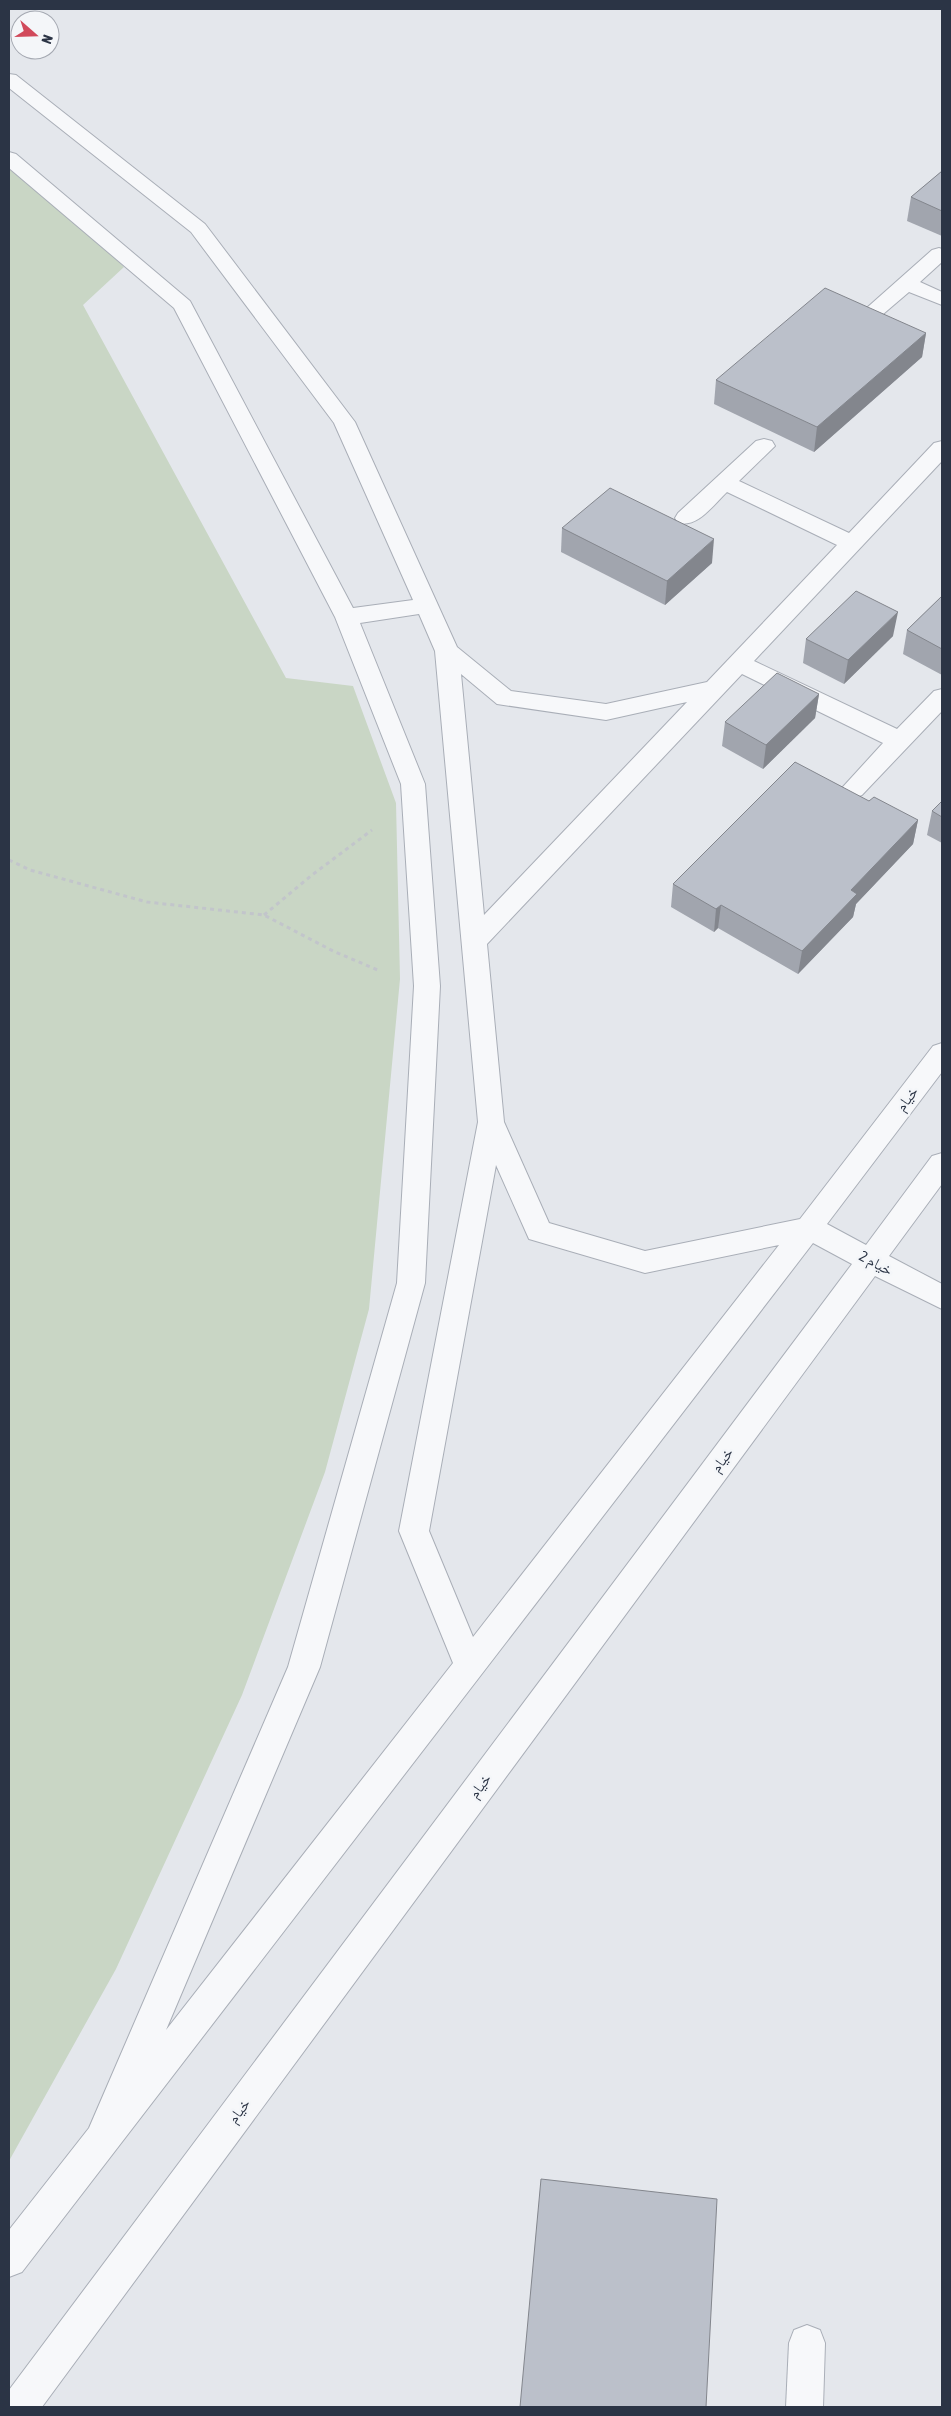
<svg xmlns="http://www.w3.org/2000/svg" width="951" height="2416" viewBox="0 0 951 2416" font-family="'Asap Condensed','Noto Naskh Arabic',sans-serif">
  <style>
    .green { fill: #c9d6c5 }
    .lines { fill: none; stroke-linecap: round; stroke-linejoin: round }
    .minor-casing { stroke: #a9aeb7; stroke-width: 2 }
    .path { stroke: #c2c5cb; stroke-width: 3; stroke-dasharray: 4 4; stroke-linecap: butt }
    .minor { fill: #f7f8fa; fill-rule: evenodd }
    .wall { fill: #a1a5ae }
    .shaded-wall { fill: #83868d }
    .building { fill: #bbc0ca; stroke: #83868d }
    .labels { text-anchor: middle; stroke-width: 5; stroke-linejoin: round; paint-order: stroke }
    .street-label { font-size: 15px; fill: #2b3445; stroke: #f4f6f9 }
  </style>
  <rect width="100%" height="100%" fill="#e4e7ec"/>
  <!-- green -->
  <path class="green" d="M9,168L60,203L124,267L83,305L286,678L353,686L396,803L400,979L369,1309L325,1472L242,1695L116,1969L9,2161Z"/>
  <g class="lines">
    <!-- minor casing -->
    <g class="minor-casing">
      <g id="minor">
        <path d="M9,74L16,75L205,224L355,422L457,647L511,691L606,704L707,682L837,545L727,492C713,505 698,528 678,523L675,518L678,513L756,441L764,439L772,441L775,446L739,481L849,533L934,443L942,441V461L754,661L897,729L934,691L942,689V711L862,795L853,798L844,795L841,789L883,743L742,674L487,944L504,1122L549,1223L645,1251L800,1219L933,1046L942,1043V1072L827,1224L866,1245L932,1156L942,1153V1184L889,1256L942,1284V1309L875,1276L42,2407H9V2390L852,1264L813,1243L22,2272L9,2277V2230L89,2128L288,1667L397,1283L414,986L401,784L335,617L174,308L9,168V152L16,154L190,301L353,608L413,600L334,423L191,232L9,88ZM419,614L435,651L478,1122L399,1531L453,1663L166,2030L320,1667L425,1283L440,986L425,784L360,623ZM461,674L497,704L606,720L687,702L484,915ZM496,1165L529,1239L645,1273L779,1245L473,1637L429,1531Z"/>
        <path d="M939,248L942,249V262L920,282L942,292V305L909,292L875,321L868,323L861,321L858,317L861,313L932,250Z"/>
        <path d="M807,2325L820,2330L825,2343L823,2407H786L789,2343L794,2330Z"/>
      </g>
    </g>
    <!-- path -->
    <g class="path">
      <path d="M9,860L30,870L147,902L264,915L333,951L380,971"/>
      <path d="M264,915L312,875L372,830"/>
    </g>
    <!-- minor -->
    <use href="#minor" class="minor"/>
  </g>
  <!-- wall -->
  <g class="wall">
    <path d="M942,171V236L907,221L911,197Z"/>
    <path d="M926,333L922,357L814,452L714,404L716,380Z"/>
    <path d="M562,528L712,563L665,605L561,552Z"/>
    <path d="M942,596V675L903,654L907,630Z"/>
    <path d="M893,636L844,684L803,663L806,639Z"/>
    <path d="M819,694L815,718L763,769L722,746L725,722Z"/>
    <path d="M869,801L918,820L913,844L856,904L853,917L798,974L718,928L714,932L671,907L673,884Z"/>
    <path d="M942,801V843L927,835L932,811Z"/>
  </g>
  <!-- shaded-wall -->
  <g class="shaded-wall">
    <path d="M926,333L922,357L814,452L817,427Z"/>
    <path d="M714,539L712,563L665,605L667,581Z"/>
    <path d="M898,612L893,636L844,684L848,660Z"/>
    <path d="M819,694L815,718L763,769L766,745Z"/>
    <path d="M918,820L913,844L856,904L853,917L798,974L802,951L851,890Z"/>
    <path d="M721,905L718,928L714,932L716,909Z"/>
  </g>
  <!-- building -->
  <g class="building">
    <path d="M942,171V211L911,197Z"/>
    <path d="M825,288L926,333L817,427L716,380Z"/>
    <path d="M610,488L714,539L667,581L562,528Z"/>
    <path d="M856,591L898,612L848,660L806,639Z"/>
    <path d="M942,596V649L907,630Z"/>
    <path d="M777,673L819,694L766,745L725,722Z"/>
    <path d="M795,762L869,801L874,797L918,820L851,890L857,894L802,951L721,905L716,909L673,884Z"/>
    <path d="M942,801V817L932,811Z"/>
    <path d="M541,2179L717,2199L706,2407H520Z"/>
  </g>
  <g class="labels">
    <!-- street labels -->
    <g class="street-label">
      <text transform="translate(907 1099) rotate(-53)" y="5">خیام</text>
      <text transform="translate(876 1263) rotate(28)" y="5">خیام 2</text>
      <text transform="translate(722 1460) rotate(-53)" y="5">خیام</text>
      <text transform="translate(480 1786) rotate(-53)" y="5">خیام</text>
      <text transform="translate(239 2111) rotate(-53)" y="5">خیام</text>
    </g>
  </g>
  <!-- border -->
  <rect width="951" height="2416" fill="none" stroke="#2b3445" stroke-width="20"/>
  <!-- north arrow -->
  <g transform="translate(35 35) rotate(110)"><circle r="24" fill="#f4f6f9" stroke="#a4a8b1"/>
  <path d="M0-4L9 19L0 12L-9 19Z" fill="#d1495b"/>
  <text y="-8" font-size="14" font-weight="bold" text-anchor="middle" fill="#2b3445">N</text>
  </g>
</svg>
